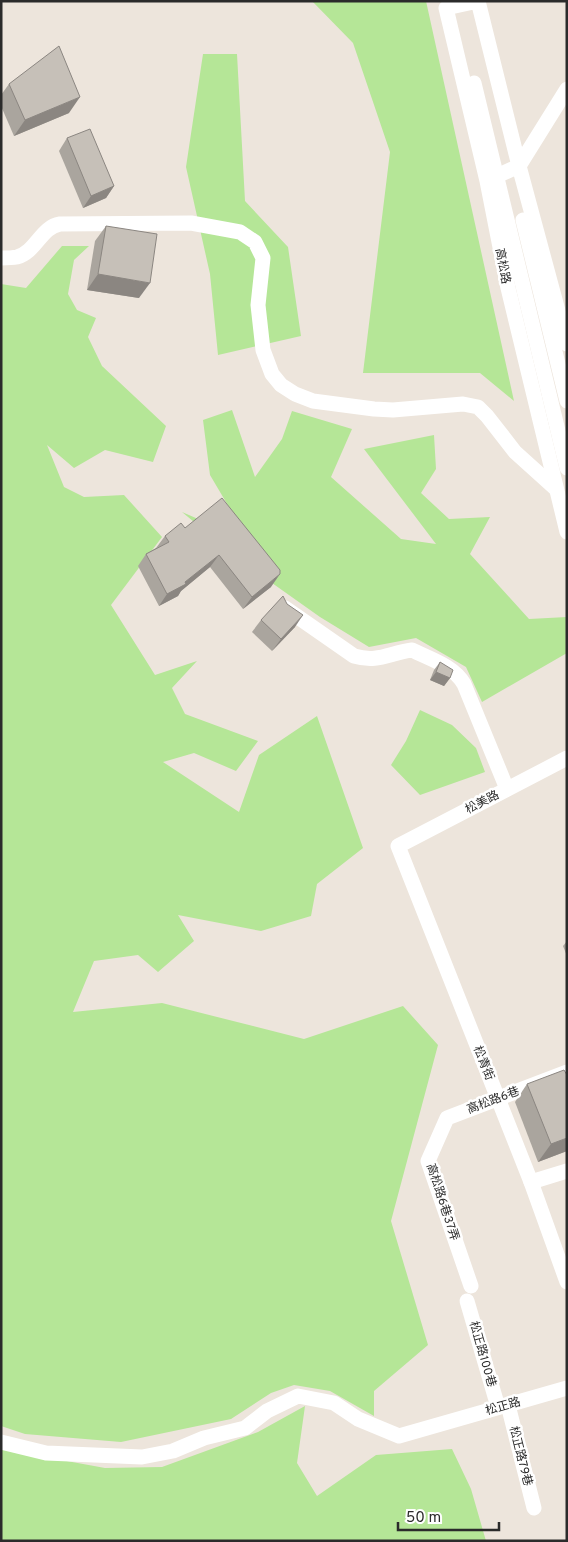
<svg xmlns="http://www.w3.org/2000/svg" width="568" height="1542" viewBox="0 0 568 1542" font-family="Overpass,'Noto Sans TC',sans-serif">
  <style>
    .green { fill: #b5e697 }
    .lines { fill: none; stroke-linecap: round; stroke-linejoin: round }
    .minor { stroke: #fff; stroke-width: 15 }
    .wall { fill: #aaa59e }
    .shaded-wall { fill: #8b8681 }
    .building { fill: #c6c0b8; stroke: #8b8681 }
    .labels { text-anchor: middle; stroke-width: 5; stroke-linejoin: round; paint-order: stroke }
    .street-label { font-size: 12px; fill: #2b2b2b; stroke: #fff }
  </style>
  <rect width="100%" height="100%" fill="#ede5dc"/>
  <!-- green -->
  <g class="green">
    <path d="M312,1H426L514,401L480,373H363L390,152L353,43Z"/>
    <path d="M203,54H237L245,201L288,247L301,336L218,355L210,274L186,167Z"/>
    <path d="M62,246H89L74,260L68,294L77,310L96,318L88,337L102,366L166,426L153,462L105,450L74,468L47,445L64,487L84,497L124,495L162,537L111,605L155,675L197,661L172,688L185,714L258,741L236,771L194,753L163,762L239,812L259,755L317,716L363,848L317,884L311,916L261,931L178,915L194,941L158,972L138,955L94,961L73,1012L162,1003L304,1039L403,1006L438,1045L391,1221L428,1345L374,1391V1416L330,1391L294,1385L271,1393L231,1419L121,1442L25,1434L1,1426V284L26,288Z"/>
    <path d="M232,410L255,477L282,439L292,411L352,429L331,477L401,539L436,544L364,449L434,435L436,469L421,493L449,519L490,517L470,554L529,619L567,617V653L482,702L466,667L416,638L369,647L320,617L241,561L182,512L249,541L210,475L203,420Z"/>
    <path d="M420,710L452,725L476,748L485,772L420,795L391,765L406,741Z"/>
    <path d="M305,1406L297,1463L317,1496L376,1455L452,1449L471,1489L486,1541H1V1449L105,1468L162,1467L258,1432Z"/>
  </g>
  <g class="lines">
    <!-- minor -->
    <g class="minor">
      <path d="M474,83L567,468"/>
      <path d="M488,180L519,166L567,89"/>
      <path d="M523,220L567,401"/>
      <path d="M1,258C6,258 12,258 17,257C36,252 41,227 60,224L191,223L240,232L255,242L263,258L258,305L263,350L272,374L281,385L295,394L313,401L374,409L393,410L463,404L478,407L487,416L515,452L556,489"/>
      <path d="M567,344L519,166L478,1L446,8L487,181L508,288L567,532"/>
      <path d="M285,608L354,656C378,663 389,653 412,650C430,659 454,666 464,684L507,789"/>
      <path d="M567,758L398,846L531,1182L567,1282"/>
      <path d="M531,1182L567,1171"/>
      <path d="M471,1286L428,1161L447,1118L567,1072"/>
      <path d="M467,1301L498,1407"/>
      <path d="M508,1405L534,1508"/>
      <path d="M1,1442L46,1453L142,1457L173,1451L204,1438L245,1428L267,1411L298,1396L334,1403L358,1419L399,1436L567,1388"/>
    </g>
  </g>
  <!-- wall -->
  <g class="wall">
    <path d="M9,84L69,113L14,136L1,106V95Z"/>
    <path d="M67,138L114,186L106,198L83,208L59,151Z"/>
    <path d="M106,226L139,298L87,290L95,241Z"/>
    <path d="M185,528L271,587L243,609L210,567L181,591L178,596L159,606L138,566L146,554L156,548L165,536Z"/>
    <path d="M261,620L295,627L272,651L252,632Z"/>
    <path d="M440,662L450,678L444,686L430,680L434,670Z"/>
    <path d="M567,941V956L563,946Z"/>
    <path d="M527,1084L567,1151L538,1162L515,1102Z"/>
  </g>
  <!-- shaded-wall -->
  <g class="shaded-wall">
    <path d="M80,97L69,113L14,136L25,120Z"/>
    <path d="M114,186L106,198L83,208L91,196Z"/>
    <path d="M98,274L150,283L139,298L87,290Z"/>
    <path d="M219,555L210,567L181,591L178,596L159,606L167,594L185,582Z"/>
    <path d="M280,574L271,587L243,609L252,597Z"/>
    <path d="M303,615L295,627L272,651L281,639Z"/>
    <path d="M436,672L450,678L444,686L430,680Z"/>
    <path d="M567,1138V1151L538,1162L551,1144Z"/>
  </g>
  <!-- building -->
  <g class="building">
    <path d="M59,46L80,97L25,120L9,84Z"/>
    <path d="M90,129L114,186L91,196L67,138Z"/>
    <path d="M106,226L157,234L150,283L98,274Z"/>
    <path d="M222,498L280,570V574L252,597L219,555L185,582L186,584L167,594L146,554L169,542L165,536L181,523L185,528Z"/>
    <path d="M283,596L287,604L303,615L281,639L261,620Z"/>
    <path d="M440,662L453,670L450,678L436,672Z"/>
    <path d="M564,1070L567,1075V1138L551,1144L527,1084Z"/>
  </g>
  <g class="labels">
    <!-- street labels -->
    <g class="street-label">
      <text transform="translate(503 266) rotate(79)" y="4">高松路</text>
      <text transform="translate(482 802) rotate(-27)" y="4">松美路</text>
      <text transform="translate(484 1063) rotate(68)" y="4">松青街</text>
      <text transform="translate(493 1100) rotate(-21)" y="4">高松路6巷</text>
      <text transform="translate(443 1202) rotate(72)" y="4">高松路6巷37弄</text>
      <text transform="translate(483 1354) rotate(74)" y="4">松正路100巷</text>
      <text transform="translate(503 1406) rotate(-16)" y="4">松正路</text>
      <text transform="translate(521 1456) rotate(76)" y="4">松正路79巷</text>
    </g>
  </g>
  <!-- border -->
  <rect width="568" height="1542" fill="none" stroke="#2b2b2b" stroke-width="5"/>
  <!-- scale -->
  <path d="M398 1522v8h101v-8" fill="none" stroke="#2b2b2b" stroke-width="2.5"/>
  <text x="406" y="1522" font-size="15" fill="#2b2b2b" stroke="#ffffff" stroke-width="4" paint-order="stroke">50 m</text>
</svg>
